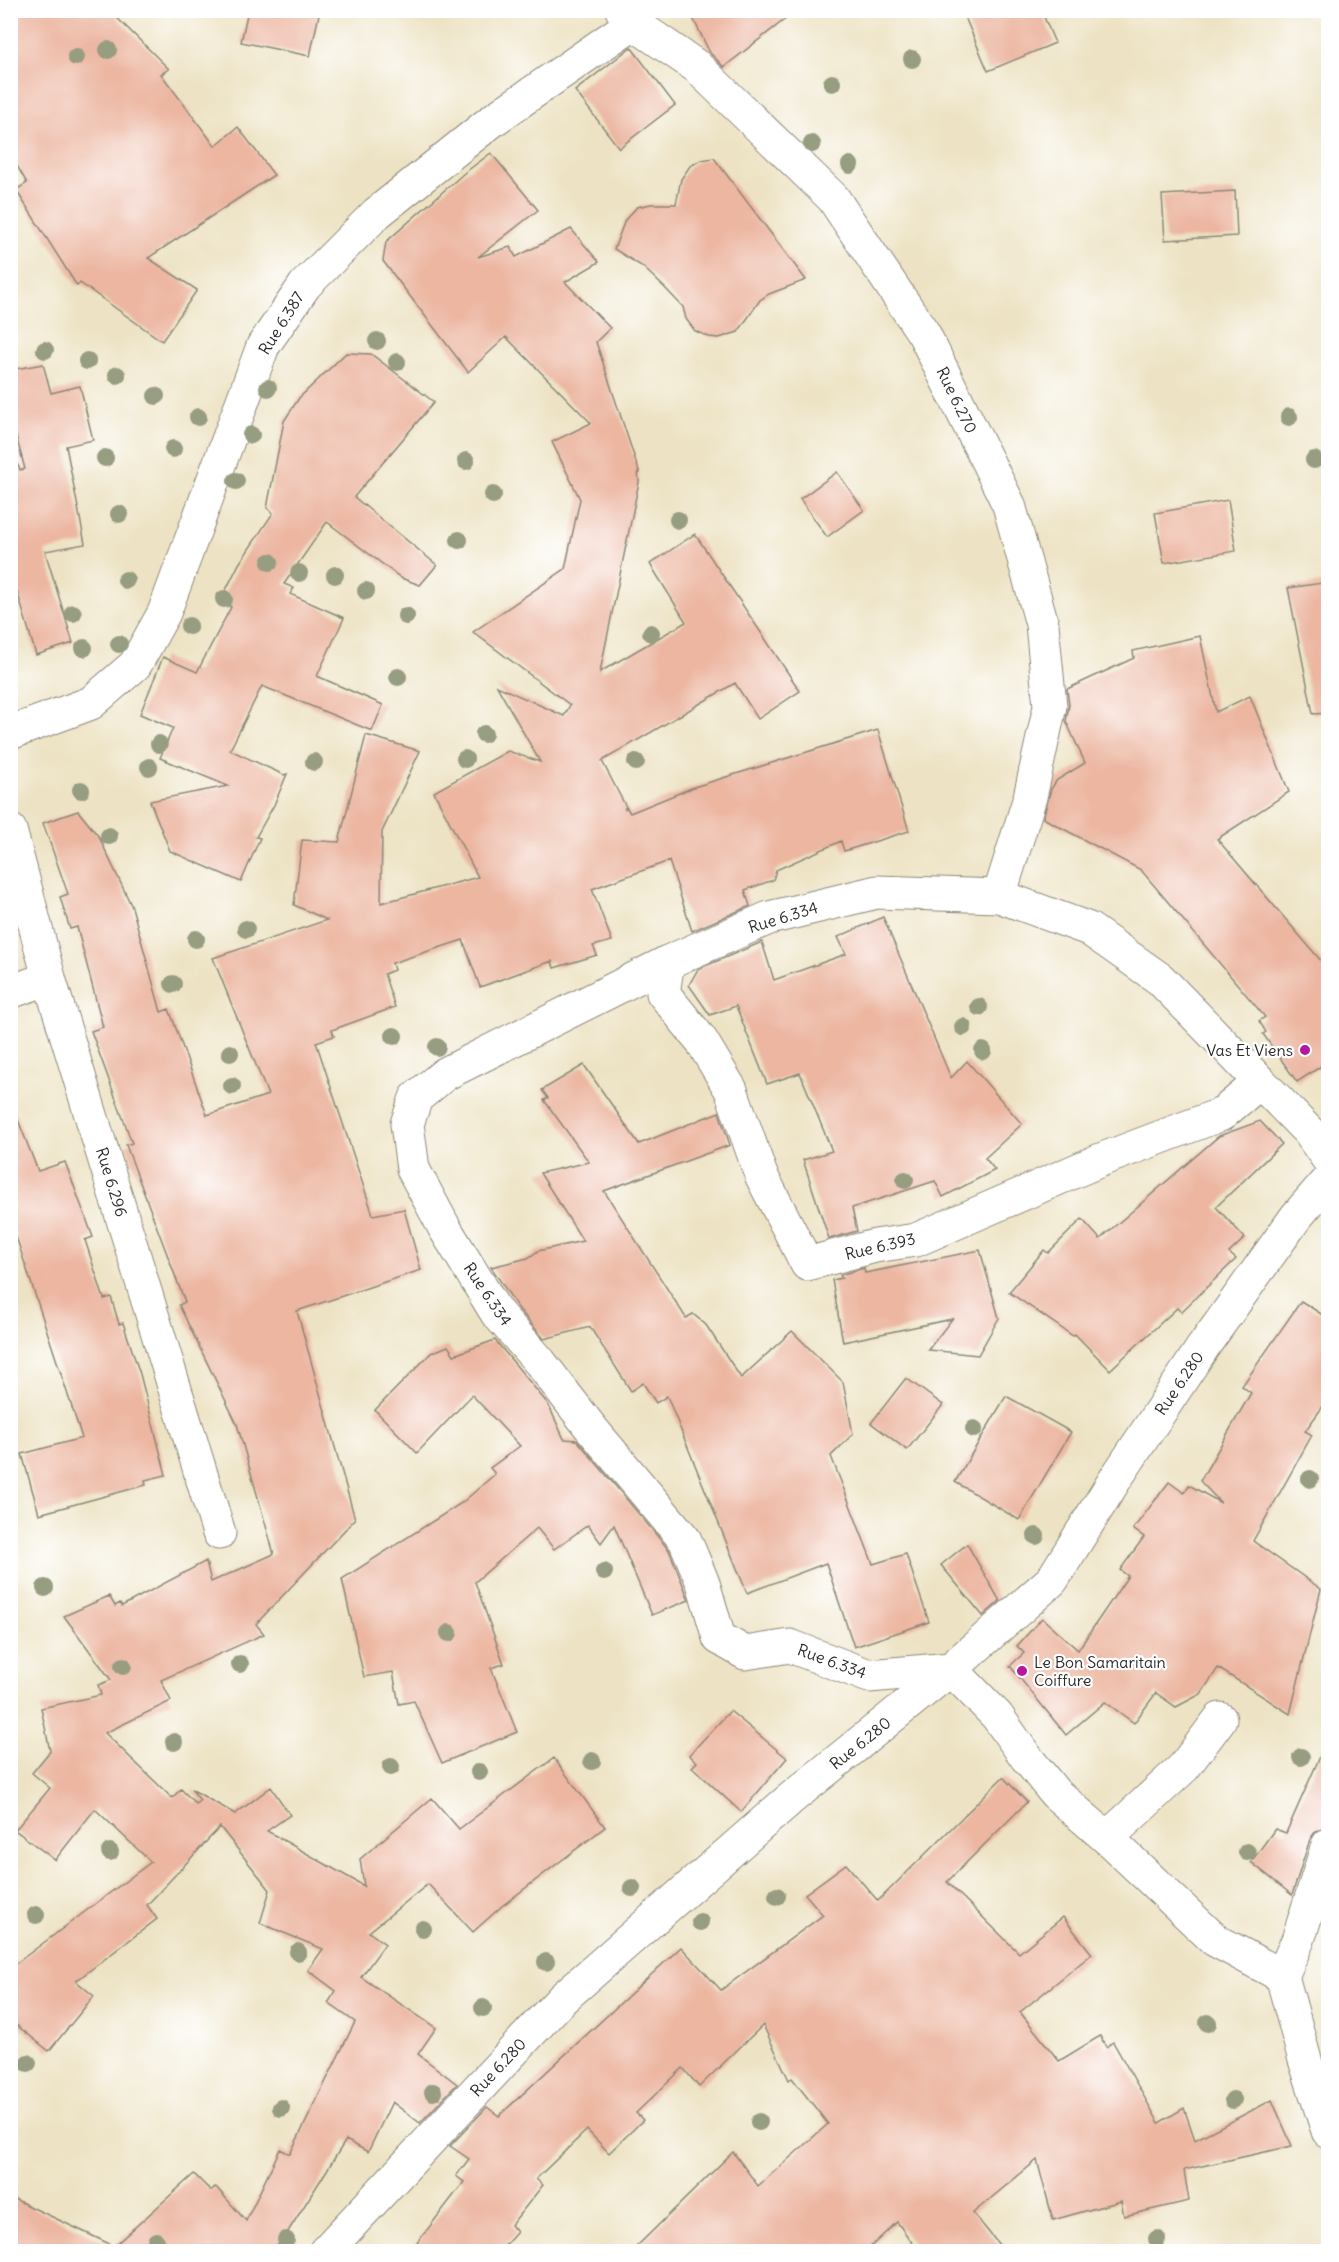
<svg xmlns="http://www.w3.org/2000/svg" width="1339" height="2262" viewBox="0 0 1339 2262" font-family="Delius,sans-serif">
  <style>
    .building { fill: #ecb6a0 }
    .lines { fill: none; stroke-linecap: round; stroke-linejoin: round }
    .minor-casing { stroke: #8c8778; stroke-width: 35 }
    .minor { stroke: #fff; stroke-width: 33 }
    .tree { fill: #969d80 }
    .poi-dot { fill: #b5179e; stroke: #fff; stroke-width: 2 }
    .labels { text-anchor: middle; stroke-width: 4.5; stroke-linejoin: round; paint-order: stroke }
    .street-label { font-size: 16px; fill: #2b2b2b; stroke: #fff }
    .poi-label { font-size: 16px; fill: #2b2b2b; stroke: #fff; text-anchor: end }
  </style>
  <rect width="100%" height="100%" fill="#fff"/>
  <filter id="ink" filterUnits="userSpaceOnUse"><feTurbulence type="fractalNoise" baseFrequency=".0167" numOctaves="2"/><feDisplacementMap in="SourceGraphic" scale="12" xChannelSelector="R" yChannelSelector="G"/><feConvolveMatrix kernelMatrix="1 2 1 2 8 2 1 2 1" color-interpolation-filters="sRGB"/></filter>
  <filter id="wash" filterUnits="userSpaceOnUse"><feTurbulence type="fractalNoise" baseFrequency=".008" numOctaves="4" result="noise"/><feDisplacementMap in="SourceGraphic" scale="24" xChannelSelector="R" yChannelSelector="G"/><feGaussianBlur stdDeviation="1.35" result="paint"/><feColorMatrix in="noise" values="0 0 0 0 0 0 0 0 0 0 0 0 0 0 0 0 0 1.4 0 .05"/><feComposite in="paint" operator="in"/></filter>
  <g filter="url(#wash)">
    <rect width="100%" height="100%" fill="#ede3c4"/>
    <g id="blocks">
      <!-- building -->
      <g class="building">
        <path d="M10,10H109L169,69L161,74L215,146L238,127L274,175L148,258L197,290L162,341L80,283L77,286L16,190L27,183L10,154Z"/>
        <path d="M248,10H320L310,56L241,42Z"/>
        <path d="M689,10H797L724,67L710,53Z"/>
        <path d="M962,10H1041L1055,43L988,71Z"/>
        <path d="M631,47L675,105L619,148L575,91Z"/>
        <path d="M491,153L538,210L478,257L510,247L516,257L571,229L599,262L565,282L610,328L596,342L640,474L638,471L639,482L600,672L686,622L650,564L695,534L800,691L758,719L735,683L602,761L626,807L624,809L627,808L630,813L694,787L878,730L909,831L844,851L841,841L776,870L773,880L745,890L750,906L692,931L669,861L592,889L612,941L593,946L597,955L554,968L552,961L480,987L463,940L392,963L394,970L384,974L395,1007L332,1030L334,1036L316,1042L373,1215L404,1209L421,1270L297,1311L355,1519L256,1624L264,1634L161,1680L171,1701L105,1733L172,1798L181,1789L196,1804L200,1800L191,1789L235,1814L271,1787L290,1815L267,1831L364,1886L360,1859L432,1798L459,1829L554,1758L605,1827L502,1906L473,1932L428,1884L369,1932L385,1944L361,1977L436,2028L418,2054L457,2084L420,2123L392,2102L368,2152L346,2140L282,2241L272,2250L273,2252H10V2197L114,2246L194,2174L211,2191L216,2187L246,2221L280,2149L290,2154L355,2022L328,2003L336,1991L308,1970L323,1949L260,1923L270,1890L220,1827L147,1905L157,1919L76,1981L94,1996L49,2051L10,2020V1968L151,1862L95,1809L55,1860L15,1830L50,1788L32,1773L50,1751L41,1708L101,1695L98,1685L111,1680L64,1616L109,1596L115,1606L120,1603L122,1606L206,1561L211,1582L274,1554L237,1424L179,1305L185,1302L126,1145L132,1143L91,1031L103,1027L77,927L70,929L60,897L68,894L43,823L78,811L99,837L132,907L161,1012L169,1009L207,1115L268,1095L213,958L327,920L294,905L302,840L339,842L366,735L420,751L382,832L381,903L478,877L434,792L508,751L540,762L497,686L564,716L570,705L473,632L565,569L580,499L552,442L591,423L506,337L468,372L383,261L386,242L463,174Z"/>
        <path d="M714,158L806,280L769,294L760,300L738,332L719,338L709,337L695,331L686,319L683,307L666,289L643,267L614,249L625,220L637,207L651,204H676L681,179L690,166L701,160Z"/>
        <path d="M1235,191L1237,236L1165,240L1162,195Z"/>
        <path d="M346,353L371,354L434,402L354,497L437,565L420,585L401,578L327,522L284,584L294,588L290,594L344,618L317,676L383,705L372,731L262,686L230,750L284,775L287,774L274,805L256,837L260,838L241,882L170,851L150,801L228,786L160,758L173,728L140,714L163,657L197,672L231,607L220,602L239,564L273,513L267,508L284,421L299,398Z"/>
        <path d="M43,364L51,393L80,386L93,440L66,446L85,544L45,551L73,643L36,655L10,567V466L18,465L20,470L25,469L10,414V370Z"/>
        <path d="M837,472L864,510L827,537L800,499Z"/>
        <path d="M1228,500L1236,551L1164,563L1155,513Z"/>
        <path d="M1329,582V713L1313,714L1288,588Z"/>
        <path d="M1200,636L1216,712L1250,696L1289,792L1217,839L1329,970V1061L1297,1082L1263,1034L1266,1032L1259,1021L1265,1017L1141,870L1043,818L1051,789L1057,780L1085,763L1066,721L1069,705L1067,689L1134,658L1133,651Z"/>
        <path d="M883,917L951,1078L967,1061L1022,1124L985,1158L995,1170L943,1197L935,1181L852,1208L857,1231L829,1239L803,1160L832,1151L800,1073L767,1084L736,1006L710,1015L689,985L698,969L762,942L774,980L846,954L838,937Z"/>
        <path d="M584,1065L639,1144L719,1112L730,1145L604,1191L686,1318L693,1314L706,1325L741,1378L792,1331L843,1382L853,1434L831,1456L873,1564L906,1554L929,1622L854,1647L826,1563L747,1593L667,1396L656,1403L643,1383L631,1391L590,1327L544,1339L518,1308L491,1267L528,1258L538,1251L583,1241L540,1173L589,1162L544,1100L548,1098L542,1090Z"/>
        <path d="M13,1107L38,1171L65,1162L93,1237L85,1240L104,1299L111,1297L119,1324L123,1323L140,1374L166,1475L145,1480L146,1485L39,1514L22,1454L82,1438L10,1218V1108Z"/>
        <path d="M1260,1121L1282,1144L1216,1207L1245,1238L1229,1253L1236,1259L1181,1312L1177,1308L1110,1370L1075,1334L1073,1336L1009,1292L1044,1250L1048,1253L1082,1219L1100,1239L1219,1136Z"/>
        <path d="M980,1250L999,1318L978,1355L928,1350L952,1319L843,1342L832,1280L842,1278L840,1275L864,1268L865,1273Z"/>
        <path d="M1301,1301L1329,1319V1398L1305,1431L1312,1435L1253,1541L1321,1589L1290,1714L1218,1668L1201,1694L1176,1707L1156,1693L1134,1723L1105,1702L1066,1735L1010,1666L1024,1653L1017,1646L1042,1618L1078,1650L1128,1576L1120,1570L1144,1537L1133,1529L1169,1482L1184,1493L1189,1485L1221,1503L1200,1481L1251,1393L1242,1386Z"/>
        <path d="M495,1340L548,1404L564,1439L577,1440L669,1550L689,1600L652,1615L614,1525L601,1543L588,1525L554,1549L537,1528L475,1582L504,1664L491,1668L517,1732L442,1763L414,1701L399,1704L393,1672L364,1677L342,1579L463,1502L495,1474L490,1468L520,1446L472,1395L417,1453L375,1410L431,1353L448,1346L454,1355Z"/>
        <path d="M906,1378L943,1405L907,1450L871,1423Z"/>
        <path d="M1006,1396L1071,1432L1019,1520L955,1482Z"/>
        <path d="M967,1544L1000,1601L983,1616L941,1565Z"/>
        <path d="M730,1711L787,1758L741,1812L692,1767L697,1762L689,1755Z"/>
        <path d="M1329,1736V1827L1316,1831L1310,1839L1292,1895L1251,1862L1275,1829L1286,1833Z"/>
        <path d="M1003,1777L1027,1802L947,1882L1019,1953L1063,1917L1092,1954L1020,2012L1059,2061L1100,2036L1106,2047L1113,2042L1159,2123L1184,2108L1195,2140L1272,2100L1292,2146L1184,2170L1189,2201L1124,2216L1121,2201L1053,2220L1037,2160L973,2213L1005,2252H919L897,2222L865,2252H631L733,2152L758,2186L828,2124L792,2078L789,2080L763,2025L699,2087L683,2068L636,2113L643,2120L609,2153L587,2130L536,2179L543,2185L511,2225L517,2232L499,2252H410L464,2182L456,2176L469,2159L450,2146L487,2107L499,2116L681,1947L721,1990L823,1915L805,1894L846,1864L878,1901Z"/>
      </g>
    </g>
  </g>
  <g filter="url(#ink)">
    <use href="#blocks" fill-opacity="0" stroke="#8c8778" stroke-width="1.5"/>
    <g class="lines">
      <!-- minor casing -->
      <g class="minor-casing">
        <g id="minor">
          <path d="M622,10L633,23L696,66L833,198L924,334L1009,505L1042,624L1050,706L1030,797L999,896"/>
          <path d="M10,733L91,703L135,665L164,613L263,346L305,285L377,213L493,120L633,23L641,10"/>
          <path d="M10,830L49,978L219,1533"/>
          <path d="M668,962L663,993L701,1040L731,1090L761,1175L807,1264L875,1246L916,1240L1103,1159L1222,1114L1260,1082"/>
          <path d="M10,992L49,978"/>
          <path d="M1328,1159L1309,1132L1160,979L1089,929L999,896L877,892L769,918L668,962L445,1074L416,1098L407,1124L413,1169L444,1227L496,1312L540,1362L591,1428L685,1540L703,1583L719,1638L745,1653L790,1646L869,1676L951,1669L997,1716L1026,1757L1055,1793L1107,1838L1215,1940L1282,1976L1305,2060L1328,2131"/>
          <path d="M1107,1838L1184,1767L1220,1719"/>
          <path d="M1282,1976L1298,1940L1328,1845"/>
          <path d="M325,2252L563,1998L789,1800L951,1669L1052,1580L1116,1478L1203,1347L1296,1217L1328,1180"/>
        </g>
      </g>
      <!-- minor -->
      <use href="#minor" class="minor"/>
    </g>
    <!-- trees -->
    <g class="tree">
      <circle cx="108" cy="50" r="9"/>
      <circle cx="76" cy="57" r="9"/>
      <circle cx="912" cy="59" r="9"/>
      <circle cx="832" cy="83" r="9"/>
      <circle cx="812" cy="144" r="9"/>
      <circle cx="850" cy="165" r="9"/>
      <circle cx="377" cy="341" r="9"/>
      <circle cx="45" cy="350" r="9"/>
      <circle cx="87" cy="361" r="9"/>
      <circle cx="397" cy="362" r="9"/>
      <circle cx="117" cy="375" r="9"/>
      <circle cx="268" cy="388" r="9"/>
      <circle cx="156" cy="396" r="9"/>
      <circle cx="198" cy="417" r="9"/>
      <circle cx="1289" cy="417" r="9"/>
      <circle cx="251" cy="435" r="9"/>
      <circle cx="173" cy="449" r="9"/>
      <circle cx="105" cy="458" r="9"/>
      <circle cx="1314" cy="460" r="9"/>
      <circle cx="466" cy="461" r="9"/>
      <circle cx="236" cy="481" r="9"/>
      <circle cx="493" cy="495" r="9"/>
      <circle cx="119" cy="514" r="9"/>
      <circle cx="678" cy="520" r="9"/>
      <circle cx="459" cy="540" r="9"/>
      <circle cx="270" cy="562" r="9"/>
      <circle cx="299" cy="573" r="9"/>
      <circle cx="335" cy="575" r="9"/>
      <circle cx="126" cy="580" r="9"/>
      <circle cx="366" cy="591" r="9"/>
      <circle cx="224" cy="599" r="9"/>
      <circle cx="73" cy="613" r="9"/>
      <circle cx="406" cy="616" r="9"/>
      <circle cx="189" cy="626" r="9"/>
      <circle cx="651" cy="633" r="9"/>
      <circle cx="119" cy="644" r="9"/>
      <circle cx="84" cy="648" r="9"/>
      <circle cx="398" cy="677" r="9"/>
      <circle cx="484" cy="734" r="9"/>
      <circle cx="159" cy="744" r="9"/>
      <circle cx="465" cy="759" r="9"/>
      <circle cx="314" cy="762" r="9"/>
      <circle cx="636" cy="762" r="9"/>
      <circle cx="149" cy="767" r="9"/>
      <circle cx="81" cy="790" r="9"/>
      <circle cx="109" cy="836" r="9"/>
      <circle cx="246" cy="929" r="9"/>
      <circle cx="196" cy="939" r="9"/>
      <circle cx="173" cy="984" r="9"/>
      <circle cx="979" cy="1007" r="9"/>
      <circle cx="963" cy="1027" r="9"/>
      <circle cx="394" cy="1036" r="9"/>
      <circle cx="437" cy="1047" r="9"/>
      <circle cx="983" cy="1051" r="9"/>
      <circle cx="230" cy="1053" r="9"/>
      <circle cx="232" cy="1086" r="9"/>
      <circle cx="905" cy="1180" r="9"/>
      <circle cx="974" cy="1429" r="9"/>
      <circle cx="1310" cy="1479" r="9"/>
      <circle cx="1036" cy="1536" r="9"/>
      <circle cx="604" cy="1572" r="9"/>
      <circle cx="45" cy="1588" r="9"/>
      <circle cx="449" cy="1633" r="9"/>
      <circle cx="240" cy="1664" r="9"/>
      <circle cx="123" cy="1666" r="9"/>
      <circle cx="174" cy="1742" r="9"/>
      <circle cx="1301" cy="1757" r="9"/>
      <circle cx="592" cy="1761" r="9"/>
      <circle cx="391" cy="1767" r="9"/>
      <circle cx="479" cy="1772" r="9"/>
      <circle cx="110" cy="1852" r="9"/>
      <circle cx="1247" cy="1852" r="9"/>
      <circle cx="632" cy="1888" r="9"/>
      <circle cx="777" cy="1896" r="9"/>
      <circle cx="36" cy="1915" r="9"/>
      <circle cx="700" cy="1922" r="9"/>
      <circle cx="423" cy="1929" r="9"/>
      <circle cx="298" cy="1952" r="9"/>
      <circle cx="546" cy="1962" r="9"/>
      <circle cx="483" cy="2008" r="9"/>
      <circle cx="1208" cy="2023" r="9"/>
      <circle cx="28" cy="2063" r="9"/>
      <circle cx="433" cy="2092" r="9"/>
      <circle cx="1233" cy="2100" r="9"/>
      <circle cx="281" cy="2108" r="9"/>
      <circle cx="759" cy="2122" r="9"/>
      <circle cx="1157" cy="2239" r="9"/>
      <circle cx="286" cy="2240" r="9"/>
      <circle cx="156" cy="2241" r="9"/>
    </g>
  </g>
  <!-- markers -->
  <g class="poi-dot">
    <circle cx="1305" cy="1050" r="6"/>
    <circle cx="1022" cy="1671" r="6"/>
  </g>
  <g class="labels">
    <!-- street labels -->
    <g class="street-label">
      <text transform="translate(281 323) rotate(-58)" y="6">Rue 6.387</text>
      <text transform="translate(957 400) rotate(64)" y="6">Rue 6.270</text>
      <text transform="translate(783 917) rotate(-17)" y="6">Rue 6.334</text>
      <text transform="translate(112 1182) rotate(73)" y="6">Rue 6.296</text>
      <text transform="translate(880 1246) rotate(-13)" y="6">Rue 6.393</text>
      <text transform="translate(488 1294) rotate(56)" y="6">Rue 6.334</text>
      <text transform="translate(1179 1383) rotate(-56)" y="6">Rue 6.280</text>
      <text transform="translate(832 1661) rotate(20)" y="6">Rue 6.334</text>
      <text transform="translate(860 1743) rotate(-39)" y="6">Rue 6.280</text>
      <text transform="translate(498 2067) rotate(-47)" y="6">Rue 6.280</text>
    </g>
    <!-- poi labels -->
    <g class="poi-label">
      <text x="1293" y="1056">Vas Et Viens</text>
      <text x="1034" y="1668" text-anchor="start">Le Bon Samaritain<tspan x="1034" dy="18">Coiffure</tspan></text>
    </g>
  </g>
  <!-- margin -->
  <rect width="1339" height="2262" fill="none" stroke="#fff" stroke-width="36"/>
</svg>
